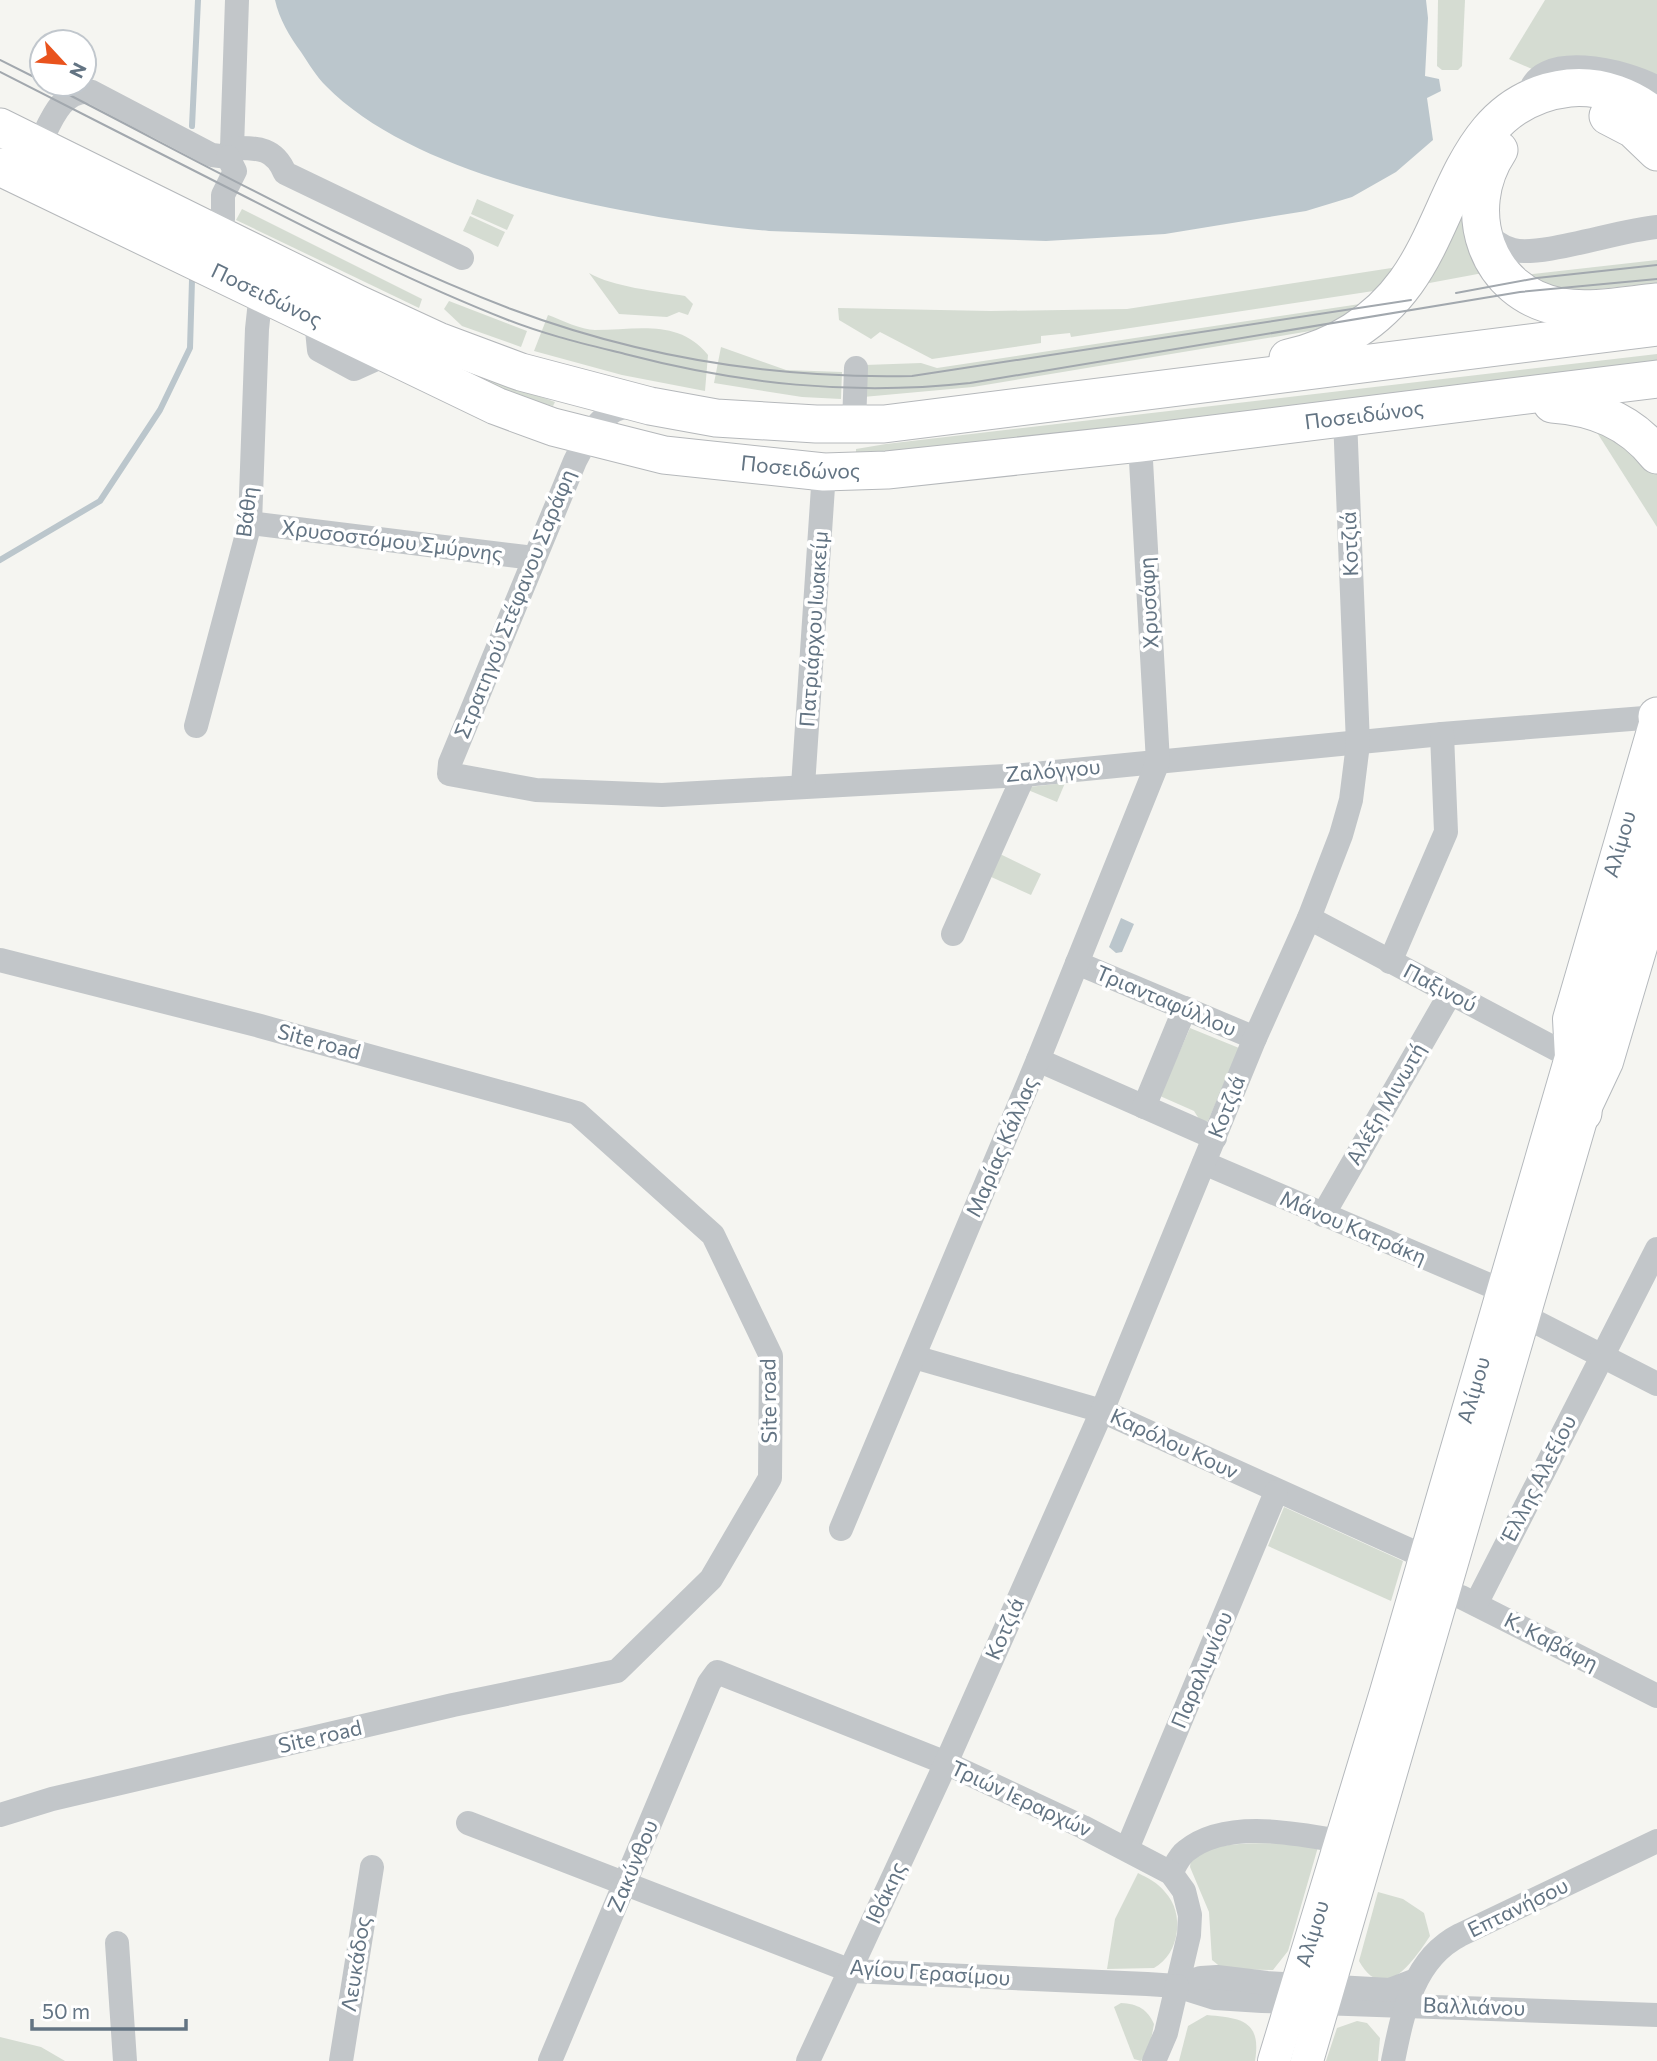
<svg xmlns="http://www.w3.org/2000/svg" width="1657" height="2061" viewBox="0 0 1657 2061" font-family="Commissioner,sans-serif">
  <style>
    .green { fill: #d5dcd2 }
    .water { fill: #bbc6cc }
    .lines { fill: none; stroke-linecap: round; stroke-linejoin: round }
    .stream { stroke: #bbc6cc; stroke-width: 6 }
    .major-casing { stroke: #b5b9bd; stroke-width: 34 }
    .highway-casing { stroke: #b5b8bb; stroke-width: 39 }
    .minor { stroke: #c2c6c9; stroke-width: 24 }
    .major { stroke: #fff; stroke-width: 32 }
    .highway { stroke: #fff; stroke-width: 37 }
    .tram { stroke: #a2a8ae; stroke-width: 2 }
    .labels { text-anchor: middle; stroke-width: 7; stroke-linejoin: round; paint-order: stroke }
    .street-label { font-size: 21px; fill: #637483; stroke: #fff }
  </style>
  <rect width="100%" height="100%" fill="#f5f5f1"/>
  <!-- green -->
  <g class="green">
    <path d="M1438,0H1465L1462,66L1458,70H1442L1437,66Z"/>
    <path d="M1545,0H1657V77L1532,69L1509,59Z"/>
    <path d="M477,199L514,215L507,230L471,214Z"/>
    <path d="M1466,199L1483,273L1424,284Z"/>
    <path d="M242,209L422,299L419,308L236,220Z"/>
    <path d="M470,216L505,232L498,247L463,231Z"/>
    <path d="M1657,260V283L1543,295L1514,276Z"/>
    <path d="M1398,267L1380,290L1071,337L1070,333L1041,336V343L932,359L880,332L871,339L839,320L838,308L991,311L1127,309Z"/>
    <path d="M589,273C613,287 656,291 685,296L693,304L688,315L679,312L667,317L619,314Z"/>
    <path d="M449,301L527,331L521,347L462,326L444,309Z"/>
    <path d="M1360,304L1340,326L973,387L863,397L865,365L921,363L937,368Z"/>
    <path d="M548,315C562,320 581,330 595,330C635,330 679,318 708,355L705,391L622,375L534,351Z"/>
    <path d="M721,347L786,370L842,372L841,399L802,397L714,383Z"/>
    <path d="M1657,354V362L934,449L856,452V449L886,444Z"/>
    <path d="M468,373L547,399L555,402L553,406L517,397Z"/>
    <path d="M1596,431L1609,433L1657,470V527Z"/>
    <path d="M1065,783L1057,802L1028,790L1029,787Z"/>
    <path d="M1000,854L1041,874L1031,895L989,876Z"/>
    <path d="M1190,1028L1239,1048L1208,1121L1201,1122L1194,1111L1160,1096Z"/>
    <path d="M1284,1507L1403,1561L1391,1601L1268,1546Z"/>
    <path d="M1285,1843L1318,1847L1288,1951L1273,1970L1223,1969L1212,1960L1209,1912L1190,1867L1191,1859C1214,1840 1256,1844 1285,1843Z"/>
    <path d="M1138,1873C1148,1878 1158,1883 1165,1892C1185,1913 1180,1954 1154,1968L1107,1969L1115,1919Z"/>
    <path d="M1378,1892L1403,1899L1424,1913L1430,1936C1414,1960 1384,2006 1359,1961Z"/>
    <path d="M1121,2003C1138,2004 1147,2009 1154,2024L1150,2045L1141,2061L1134,2059L1114,2007Z"/>
    <path d="M1207,2015C1240,2018 1262,2020 1255,2061H1179L1188,2026Z"/>
    <path d="M1357,2021L1367,2023L1380,2038L1378,2061H1326L1337,2028Z"/>
    <path d="M0,2037L41,2047L65,2061H0Z"/>
  </g>
  <!-- water -->
  <g class="water">
    <path d="M275,0H1426L1428,18L1425,76L1439,79L1441,91L1427,98L1433,140L1396,172L1352,197L1306,211L1165,234L1046,241L769,231C639,219 420,182 326,86C316,76 309,64 301,52C290,37 279,19 275,0Z"/>
    <path d="M1121,918L1134,924L1122,952L1116,953L1109,947Z"/>
  </g>
  <g class="lines">
    <!-- stream -->
    <g class="stream">
      <path d="M192,126L198,0"/>
      <path d="M0,560L100,501L160,410L190,348L192,280"/>
    </g>
    <!-- major casing -->
    <g class="major-casing">
      <g id="major">
        <path id="s1" d="M1274,2061L1386,1692L1571,1057L1569,1019L1657,717"/>
        <path d="M1307,2061L1583,1113L1607,1062L1657,893"/>
      </g>
    </g>
    <!-- highway casing -->
    <g class="highway-casing">
      <g id="highway">
        <path d="M1608,116L1633,129L1657,152"/>
        <path d="M0,127L358,304L438,341L521,372L650,406L716,418L816,424H884L1657,327"/>
        <path d="M1499,150C1459,210 1486,294 1561,307C1591,312 1626,305 1657,302"/>
        <path id="s2" d="M0,167L496,406L553,427L664,455L824,472L887,470L1140,443L1657,379"/>
        <path d="M1288,358C1335,348 1377,322 1406,282C1457,212 1463,100 1569,88C1601,85 1633,97 1657,118"/>
        <path d="M1552,404C1594,407 1630,421 1657,455"/>
        <path d="M1657,717V716"/>
        <path d="M1638,833L1657,770"/>
        <path d="M1583,1113L1587,1059L1657,811"/>
      </g>
    </g>
    <!-- minor -->
    <g class="minor">
      <path d="M1529,98C1534,47 1629,71 1657,88"/>
      <path d="M38,147C50,124 60,88 92,92L212,155L228,157L232,148L237,0"/>
      <path d="M232,148C258,148 274,147 285,173L462,258"/>
      <path d="M223,219V195L235,171L228,157"/>
      <path d="M1481,229C1490,237 1500,247 1513,250C1542,257 1620,230 1657,227"/>
      <path d="M316,320L319,350L354,369L385,355"/>
      <path d="M638,405C605,404 588,435 575,461L450,763L449,774L536,790L662,795L1024,775L1442,734L1657,717"/>
      <path d="M854,424L856,368"/>
      <path d="M250,523L534,558"/>
      <path d="M196,726L250,523L257,329L261,292"/>
      <path d="M803,786L824,472"/>
      <path d="M1309,918L1571,1057"/>
      <path d="M953,934L1024,775"/>
      <path d="M0,960L260,1026L577,1113L713,1235L771,1356L770,1478L711,1579L617,1671L453,1705L52,1799L0,1815"/>
      <path d="M1390,962L1446,832L1442,734"/>
      <path d="M1077,963L1255,1038"/>
      <path d="M1038,1060L1215,1138"/>
      <path d="M1144,1107L1185,1008"/>
      <path d="M1204,1163L1503,1291"/>
      <path d="M1323,1215L1450,994"/>
      <path d="M1524,1316L1657,1384"/>
      <path d="M914,1357L1102,1411L1425,1557"/>
      <path d="M841,1529L1038,1060L1158,762L1140,443"/>
      <path d="M1461,1597L1657,1696"/>
      <path d="M1476,1604L1657,1249"/>
      <path d="M468,1823L851,1971L1147,1984L1177,1986L1215,1998L1262,2001L1657,2015"/>
      <path d="M1127,1849L1276,1492"/>
      <path d="M1171,1873C1175,1866 1179,1856 1186,1851C1225,1819 1294,1833 1340,1841"/>
      <path d="M117,1943L125,2061"/>
      <path d="M341,2061L372,1867"/>
      <path d="M550,2061L709,1683L717,1672L946,1763L1083,1827L1171,1873L1184,1891L1190,1915L1189,1935L1177,1986L1201,1978L1217,1977L1267,1983L1390,1990L1416,1980"/>
      <path d="M808,2061L946,1763L1102,1411L1255,1038L1309,918L1341,835L1351,800L1358,744L1345,418"/>
      <path d="M1154,2061L1166,2033L1177,1986"/>
      <path d="M1393,2061C1403,2012 1413,1959 1460,1935L1657,1841"/>
    </g>
    <!-- major -->
    <use href="#major" class="major"/>
    <!-- highway -->
    <use href="#highway" class="highway"/>
    <!-- tram -->
    <g class="tram">
      <path d="M0,60L42,81"/>
      <path d="M0,72C80,113 160,153 240,194C328,239 416,284 508,320C546,335 585,344 625,354C740,384 851,396 970,383L1520,292L1657,279"/>
      <path d="M48,84C199,161 354,249 511,309C639,357 776,379 912,376L1411,300"/>
      <path d="M1456,293L1537,278L1657,265"/>
    </g>
  </g>
  <g class="labels">
    <!-- street labels -->
    <g class="street-label">
      <text dy="7" stroke="none"><textPath href="#s2" startOffset="296">Ποσειδώνος</textPath></text>
      <text dy="7" stroke="none"><textPath href="#s2" startOffset="1430">Ποσειδώνος</textPath></text>
      <text dy="7" stroke="none"><textPath href="#s2" startOffset="863">Ποσειδώνος</textPath></text>
      <text transform="translate(247 512) rotate(-83)" y="7">Βάθη</text>
      <text transform="translate(392 541) rotate(7)" y="7">Χρυσοστόμου Σμύρνης</text>
      <text transform="translate(1350 544) rotate(-92)" y="7">Κοτζιά</text>
      <text transform="translate(1149 603) rotate(-93)" y="7">Χρυσάφη</text>
      <text transform="translate(515 604) rotate(-68)" y="7">Στρατηγού Στέφανου Σαράφη</text>
      <text transform="translate(814 629) rotate(-86)" y="7">Πατριάρχου Ιωακείμ</text>
      <text transform="translate(1053 771) rotate(-5)" y="7">Ζαλόγγου</text>
      <text dy="7" stroke="none"><textPath href="#s1" startOffset="1267">Αλίμου</textPath></text>
      <text transform="translate(1440 988) rotate(28)" y="7">Παξινού</text>
      <text transform="translate(1166 1001) rotate(23)" y="7">Τριανταφύλλου</text>
      <text transform="translate(319 1042) rotate(15)" y="7">Site road</text>
      <text transform="translate(1386 1104) rotate(-60)" y="7">Αλέξη Μινωτή</text>
      <text transform="translate(1227 1107) rotate(-68)" y="7">Κοτζιά</text>
      <text transform="translate(1002 1147) rotate(-67)" y="7">Μαρίας Κάλλας</text>
      <text transform="translate(1353 1228) rotate(23)" y="7">Μάνου Κατράκη</text>
      <text dy="7" stroke="none"><textPath href="#s1" startOffset="700">Αλίμου</textPath></text>
      <text transform="translate(769 1401) rotate(-91)" y="7">Site road</text>
      <text transform="translate(1174 1444) rotate(25)" y="7">Καρόλου Κουν</text>
      <text transform="translate(1539 1479) rotate(-63)" y="7">Έλλης Αλεξίου</text>
      <text transform="translate(1005 1629) rotate(-66)" y="7">Κοτζιά</text>
      <text transform="translate(1551 1642) rotate(27)" y="7">Κ. Καβάφη</text>
      <text transform="translate(1202 1670) rotate(-67)" y="7">Παραλιμνίου</text>
      <text transform="translate(320 1737) rotate(-13)" y="7">Site road</text>
      <text transform="translate(1021 1799) rotate(25)" y="7">Τριών Ιεραρχών</text>
      <text transform="translate(633 1866) rotate(-67)" y="7">Ζακύνθου</text>
      <text transform="translate(886 1893) rotate(-65)" y="7">Ιθάκης</text>
      <text transform="translate(1518 1908) rotate(-26)" y="7">Επτανήσου</text>
      <text dy="7" stroke="none"><textPath href="#s1" startOffset="133">Αλίμου</textPath></text>
      <text transform="translate(356 1964) rotate(-81)" y="7">Λευκάδος</text>
      <text transform="translate(930 1973) rotate(4)" y="7">Αγίου Γερασίμου</text>
      <text transform="translate(1474 2007) rotate(2)" y="7">Βαλλιάνου</text>
    </g>
  </g>
  <!-- north arrow -->
  <g transform="translate(63 63) rotate(116)"><circle r="33" fill="#ffffff" stroke="#c1c7cd" stroke-width="2"/>
  <path d="M0-5L12 26L0 18L-12 26Z" fill="#e9531d"/>
  <text y="-10" font-size="19" font-weight="bold" text-anchor="middle" fill="#637483">N</text>
  </g>
  <!-- scale -->
  <path d="M32 2019v10h154v-10" fill="none" stroke="#637483" stroke-width="3.5"/>
  <text x="42" y="2019" font-size="21" fill="#637483" stroke="#ffffff" stroke-width="5" paint-order="stroke">50 m</text>
</svg>
